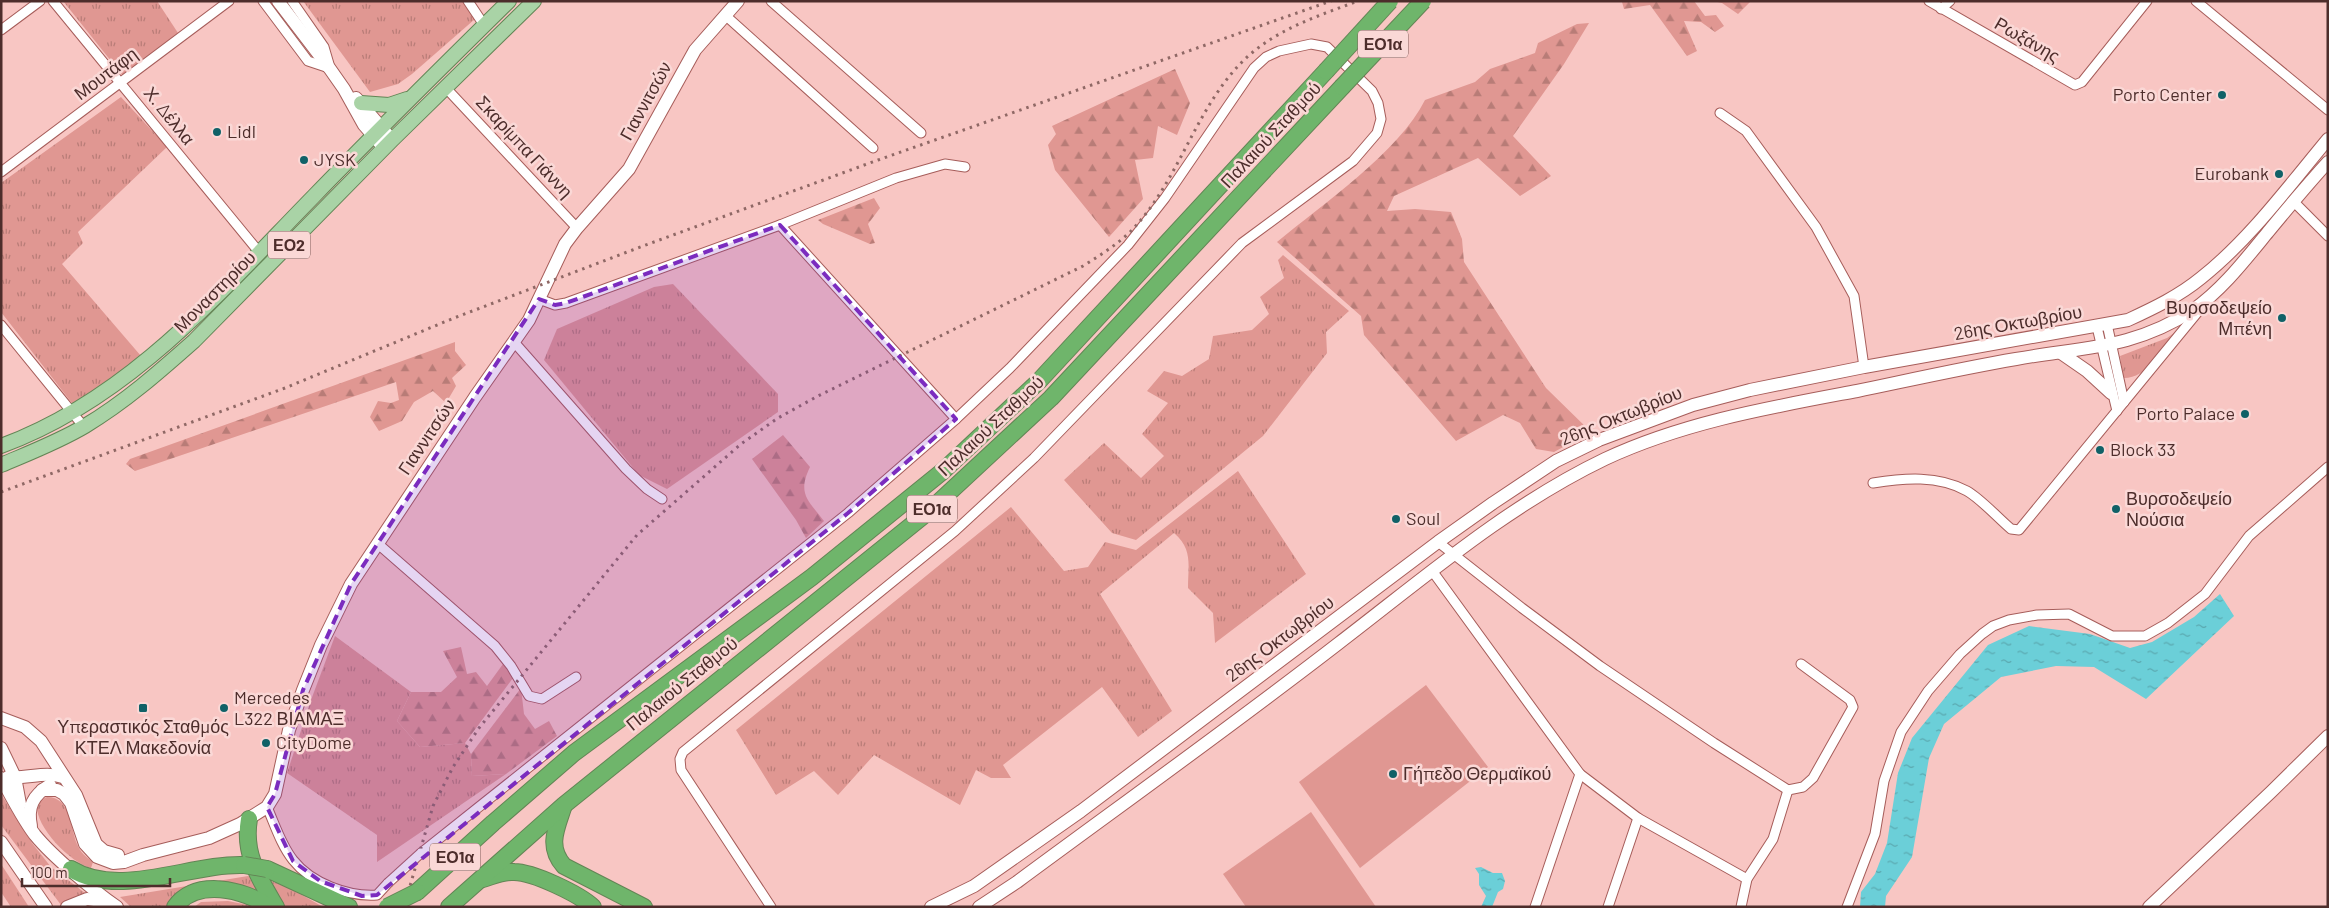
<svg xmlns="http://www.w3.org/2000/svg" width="2329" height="908" viewBox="0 0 2329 908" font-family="Barlow,sans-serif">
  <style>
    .grass { fill: url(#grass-tufts) }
    .forest { fill: url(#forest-firs) }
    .pitch { fill: #e09792 }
    .water { fill: url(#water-ripples) }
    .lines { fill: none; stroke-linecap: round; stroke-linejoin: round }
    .street-casing { stroke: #a65d5a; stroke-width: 11 }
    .secondary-casing { stroke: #a65d5a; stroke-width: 14 }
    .primary-casing { stroke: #638555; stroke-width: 16 }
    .highway-casing { stroke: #638555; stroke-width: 18 }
    .street { stroke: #fff; stroke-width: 9 }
    .secondary { stroke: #fff; stroke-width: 12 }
    .primary { stroke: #a9d3a6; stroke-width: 14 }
    .highway { stroke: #6fb56b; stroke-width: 16 }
    .rail { stroke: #8f6865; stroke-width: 3; stroke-dasharray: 2.5 5; stroke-linecap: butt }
    .street-bridge-casing { stroke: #a65d5a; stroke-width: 11; stroke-linecap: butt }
    .highway-bridge-casing { stroke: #638555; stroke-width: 18; stroke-linecap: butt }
    .street-bridge { stroke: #fff; stroke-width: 9 }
    .highway-bridge { stroke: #6fb56b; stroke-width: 16 }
    .marked { fill: #7b2cbf; fill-opacity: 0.2; stroke: #7b2cbf; stroke-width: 4; stroke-dasharray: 10 6; stroke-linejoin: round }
    .poi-dot { fill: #106167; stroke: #fad8d6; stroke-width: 2 }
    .labels { text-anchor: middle; stroke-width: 5; stroke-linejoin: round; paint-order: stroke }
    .shield { fill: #fad8d6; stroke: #81605e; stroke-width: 1 }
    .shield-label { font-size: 16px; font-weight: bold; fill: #4d2d2b }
    .street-label { font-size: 18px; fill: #4d2d2b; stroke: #fad8d6 }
    .poi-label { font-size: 18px; fill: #4d2d2b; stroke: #fad8d6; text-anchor: start }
  </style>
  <defs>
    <pattern id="grass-tufts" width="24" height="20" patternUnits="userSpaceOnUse" patternTransform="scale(1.25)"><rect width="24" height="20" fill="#e09792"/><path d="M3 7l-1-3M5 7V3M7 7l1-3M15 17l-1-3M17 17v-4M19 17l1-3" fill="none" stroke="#b87c77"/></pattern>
    <pattern id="forest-firs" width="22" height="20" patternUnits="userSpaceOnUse" patternTransform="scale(1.25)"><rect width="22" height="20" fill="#e09792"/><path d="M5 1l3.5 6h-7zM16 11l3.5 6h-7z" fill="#b87c77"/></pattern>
    <pattern id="water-ripples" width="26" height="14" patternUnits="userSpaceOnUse" patternTransform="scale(1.25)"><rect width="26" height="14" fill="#6bcfd8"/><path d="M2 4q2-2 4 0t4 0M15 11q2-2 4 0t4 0" fill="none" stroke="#5aa8af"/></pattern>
  </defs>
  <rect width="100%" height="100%" fill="#f8c6c3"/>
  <!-- grass -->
  <g class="grass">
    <path d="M63,1H157L178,33L123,76Z"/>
    <path d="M303,1H463L475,19L412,74L398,84L370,92Z"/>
    <path d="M121,97L167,147L78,232L83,243L62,264L141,356L75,407L1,312V183Z"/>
    <path d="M1283,255L1349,311L1326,332L1327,353L1263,436L1136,540L1112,533L1064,480L1104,443L1141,478L1164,456L1142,434L1168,403L1147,391L1164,371L1182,376L1209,359L1213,336L1252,330L1269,314L1260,297L1284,278L1278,260Z"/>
    <path d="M673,284L778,394V412L667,489L639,475L544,360L557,329L654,287Z"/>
    <path d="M2174,333L2175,335C2162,351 2146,379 2123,378L2120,356L2167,338Z"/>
    <path d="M1238,471L1306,574L1215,643L1213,613L1188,588C1188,565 1193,549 1174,533L1100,594L1172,711L1138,737L1102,687L1003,765L1011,778H991L976,770L960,805L874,755L838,795L814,771L776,795L736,730L1011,507L1064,571L1088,567L1105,542L1136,550Z"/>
    <path d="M335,636L411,692L397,721L420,747L465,743L471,754L472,776L506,774L377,862V835L287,773L311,700Z"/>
    <path d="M1,794L32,843L51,867L85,893L61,905L1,825Z"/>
    <path d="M47,797C71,797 70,827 77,844C80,852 86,857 93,862L91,868C71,863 35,827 37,805L42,799Z"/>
    <path d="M1,864L29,907H11L1,892Z"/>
    <path d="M248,876C277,880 298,892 323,907H270L230,887L172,907H131L120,897Z"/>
    <path d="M228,901L258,907H194L201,902Z"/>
  </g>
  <!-- forest -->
  <g class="forest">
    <path d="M1625,1H1694L1705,16L1716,15L1724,26L1715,32L1701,22L1684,21L1697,51L1687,56L1650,5L1624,9L1622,2Z"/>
    <path d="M1713,1H1751L1738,14L1722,3Z"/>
    <path d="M1589,23L1564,64L1513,136L1551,176L1520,196L1478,158L1394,196L1387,211L1415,209L1451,212L1462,239L1464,262L1546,388L1591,432L1554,452L1536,449L1520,423L1503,415L1456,441L1364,335L1361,316L1277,242C1323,204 1399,152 1425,100L1475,82L1490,69L1535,53L1538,43L1577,24Z"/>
    <path d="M1175,69L1190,103L1177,135L1158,126L1153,158L1135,160L1143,199L1109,237L1055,170L1048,145L1056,134L1052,126Z"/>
    <path d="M874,198L880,208L868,224L875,243L870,244L823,224L818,220Z"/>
    <path d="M455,342V351L466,365L452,378L456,386L446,403L433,391L414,402L402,421L379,431L370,417L378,401L391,403L399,400L396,382L135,471L126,464L130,459Z"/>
    <path d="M783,435L810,467C797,494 808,500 824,521L806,538L796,520L752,459Z"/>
    <path d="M461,647L467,674L476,672L487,686L503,664L513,678L465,743L420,747L397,721L411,692H441L457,677L443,651Z"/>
    <path d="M521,688L524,714L535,729L549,721L557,736L506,774L472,776L471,754Z"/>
  </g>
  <!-- pitch -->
  <g class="pitch">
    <path d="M1426,685L1488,767L1360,868L1299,782Z"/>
    <path d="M1311,812L1376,907H1246L1223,874Z"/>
  </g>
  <!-- water -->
  <g class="water">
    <path d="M2220,594L2234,616L2146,699L2094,667L2056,666L2001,677L1944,724L1929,758L1912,857L1886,896L1885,907H1860L1861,892L1875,874L1887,843L1898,773L1912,738L1988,645L2029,626L2090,634L2130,648L2152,642L2194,617Z"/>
    <path d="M1481,867L1493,873H1502L1505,881L1503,889L1498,892L1492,907H1481L1486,896L1479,885V874L1475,868Z"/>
  </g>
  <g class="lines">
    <!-- street casing -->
    <g class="street-casing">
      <g id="street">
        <path d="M53,1L259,252"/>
        <path d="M263,1L308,61L329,68"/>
        <path d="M292,1L324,47L329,64"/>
        <path d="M468,1L484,25"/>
        <path d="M771,1L921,133"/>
        <path d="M1929,1L2075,85L2082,82L2147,1"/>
        <path d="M2196,1L2328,110"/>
        <path d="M1941,9L1950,1"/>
        <path d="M725,15L873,148"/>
        <path d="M1,30L40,1"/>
        <path d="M446,88L577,228"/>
        <path d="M1720,113L1746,131L1816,227L1854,296L1864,367"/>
        <path d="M1,172L229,1"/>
        <path d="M2293,201L2328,236"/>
        <path d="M780,225L956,419"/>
        <path d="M539,299L555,305L566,303L780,225L896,178L945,164L965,167"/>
        <path d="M2107,324L2124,402"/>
        <path d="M1,325L84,427"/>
        <path d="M2097,327L2117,411"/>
        <path d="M514,342L626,469L647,489L662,499"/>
        <path d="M1873,483C1904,478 1938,475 1967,491C1981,499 1998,518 2011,529L2019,530L2202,307"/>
        <path d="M1438,542L1522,608L1600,666L1714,743L1788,790"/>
        <path d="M377,543L495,646L511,666L529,696L542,699L576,677"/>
        <path d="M1433,572L1580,774L1638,818L1747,879"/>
        <path d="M267,807C275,825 281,845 293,860C311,883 348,897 377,895L388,883"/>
        <path d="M421,853L848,513L956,419L1010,368L1128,245L1165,198L1254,68L1266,57L1279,51L1311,44L1327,47L1372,91L1378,103L1381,119L1377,133L1353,161L1242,243L1034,458L955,531L683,752L680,759L681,770L771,907"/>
        <path d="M1535,907L1580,774"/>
        <path d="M1608,907L1638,818"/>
        <path d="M1741,907L1747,879L1773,839L1788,790L1803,787L1813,778L1853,707L1850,700L1801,664"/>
        <path d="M1847,907L1875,834L1884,781L1901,732L1928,691L1960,654L1982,634L1993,626L2009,620L2037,615L2069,614L2112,636H2145L2168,623L2205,594L2249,536L2328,467"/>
      </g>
    </g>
    <!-- secondary casing -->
    <g class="secondary-casing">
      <g id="secondary">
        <path d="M278,1L330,69L344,89L364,125L384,148"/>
        <path d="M356,98L392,140"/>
        <path d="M2061,353L2087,371L2111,393"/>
        <path d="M1,718L25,727L41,741L76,795L96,844L104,851L118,855"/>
        <path d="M1,748L15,777L20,804"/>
        <path d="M8,777C27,779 45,771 63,777"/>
        <path d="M1,778C12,797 22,818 35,835C53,857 94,891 117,907"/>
        <path d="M42,790H57L64,794L71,803L85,844L97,857L113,863L124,862L143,855L209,838L240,824L267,807L275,794L289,730L303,690L321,645L351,584L475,397L529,320L565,244L577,228L629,169L695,50L738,1"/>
        <path d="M31,826C27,807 33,795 50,785"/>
        <path d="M1,842L46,907"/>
        <path d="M67,907L87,899L109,902"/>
        <path d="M931,907L974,886L1081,811L1438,542L1493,503L1556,461L1599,440L1693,405L1750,390L1864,367L2128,320C2154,308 2179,296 2201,278C2249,240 2288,187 2328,139"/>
        <path d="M979,907L1017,882C1124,803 1233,725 1339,643C1424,578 1507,506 1605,459C1684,422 1772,407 1857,391C1910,380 1963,368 2016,359C2082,347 2134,349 2193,310C2222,290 2245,260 2268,232C2287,209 2307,185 2328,162"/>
        <path d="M2149,907L2271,792L2328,736"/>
      </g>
    </g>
    <!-- primary casing -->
    <g class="primary-casing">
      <g id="primary">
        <path d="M361,103L389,105L407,99"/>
        <path d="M1,446C130,399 221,291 314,196C378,130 443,66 509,1"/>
        <path d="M1,465C29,453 58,442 85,426C125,402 159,372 194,341L392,140L534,1"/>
      </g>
    </g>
    <!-- highway casing -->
    <g class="highway-casing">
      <g id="highway">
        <path d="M563,808C556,829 547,847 564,866L644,907"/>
        <path d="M249,819C243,854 259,878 276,907"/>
        <path d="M71,869C119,899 191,863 244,865"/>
        <path d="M267,869L349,907"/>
        <path d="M483,879C493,876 503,871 514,872C533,872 579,894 593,907"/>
        <path d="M417,892L493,823L574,753L812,577L943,471L1039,381L1326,71"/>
        <path d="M175,907C196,878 244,889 269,907"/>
        <path d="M449,907L564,805L928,512L1051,398L1342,87"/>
      </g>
    </g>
    <!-- street -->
    <use href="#street" class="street"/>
    <!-- secondary -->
    <use href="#secondary" class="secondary"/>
    <!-- primary -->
    <use href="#primary" class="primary"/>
    <!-- highway -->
    <use href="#highway" class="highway"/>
    <!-- rail -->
    <g class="rail">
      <path d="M1,492L285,388L454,318L643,246L878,160L1331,1"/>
      <path d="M404,907L433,806L453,767L479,728L637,535L741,444L778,418L818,396L1083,266C1099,256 1115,246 1129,233C1179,183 1194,109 1244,60C1276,29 1318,16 1358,1"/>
    </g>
    <!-- street-bridge casing -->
    <g class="street-bridge-casing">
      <path id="street-bridge" d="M388,883L421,853"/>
    </g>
    <!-- highway-bridge casing -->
    <g class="highway-bridge-casing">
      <g id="highway-bridge">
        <path d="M1326,71L1390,1"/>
        <path d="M1342,87L1423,1"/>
        <path d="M244,865L267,869"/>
        <path d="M387,907L417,892"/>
      </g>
    </g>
    <!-- street-bridge -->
    <use href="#street-bridge" class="street-bridge"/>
    <!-- highway-bridge -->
    <use href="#highway-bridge" class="highway-bridge"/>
  </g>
  <!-- marked area -->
  <path class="marked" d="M780,225L956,419L848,513L377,895L362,896L320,881L293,861L267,807L275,794L303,690L351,584L539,299L555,305L566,303Z"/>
  <!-- markers -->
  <g class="poi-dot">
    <circle cx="2222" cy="95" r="5"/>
    <circle cx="217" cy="132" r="5"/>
    <circle cx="304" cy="160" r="5"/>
    <circle cx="2279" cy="174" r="5"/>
    <circle cx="2282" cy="318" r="5"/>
    <circle cx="2245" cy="414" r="5"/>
    <circle cx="2100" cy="450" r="5"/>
    <circle cx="2116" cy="509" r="5"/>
    <circle cx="1396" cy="519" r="5"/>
    <rect x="138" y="703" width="10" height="10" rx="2.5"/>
    <circle cx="224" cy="708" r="5"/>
    <circle cx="266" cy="743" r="5"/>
    <circle cx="1393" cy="774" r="5"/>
  </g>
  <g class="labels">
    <!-- shield labels -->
    <g class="shield">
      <rect x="1358" y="30.5" width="50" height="27" rx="4"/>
      <rect x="268" y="231.5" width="42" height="27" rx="4"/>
      <rect x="907" y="495.5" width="50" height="27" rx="4"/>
      <rect x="430" y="843.5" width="50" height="27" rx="4"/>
    </g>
    <g class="shield-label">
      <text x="1383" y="50">ΕΟ1α</text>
      <text x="289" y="251">ΕΟ2</text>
      <text x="932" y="515">ΕΟ1α</text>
      <text x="455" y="863">ΕΟ1α</text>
    </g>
    <!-- street labels -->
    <g class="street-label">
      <text transform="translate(2027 40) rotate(30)" y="6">Ρωξάνης</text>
      <text transform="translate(106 74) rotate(-37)" y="6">Μουτάφη</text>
      <text transform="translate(646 101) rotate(-61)" y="6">Γιαννιτσών</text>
      <text transform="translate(169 116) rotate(51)" y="6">Χ. Δέλλα</text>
      <text transform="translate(1271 135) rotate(-47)" y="6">Παλαιού Σταθμού</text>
      <text transform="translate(524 147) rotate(47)" y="6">Σκαρίμπα Γιάννη</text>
      <text transform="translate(215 292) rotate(-45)" y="6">Μοναστηρίου</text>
      <text transform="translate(2018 323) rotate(-10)" y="6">26ης Οκτωβρίου</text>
      <text transform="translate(1621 416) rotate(-22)" y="6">26ης Οκτωβρίου</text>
      <text transform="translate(991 426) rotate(-43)" y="6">Παλαιού Σταθμού</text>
      <text transform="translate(427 437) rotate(-56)" y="6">Γιαννιτσών</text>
      <text transform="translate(1280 639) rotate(-37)" y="6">26ης Οκτωβρίου</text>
      <text transform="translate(682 684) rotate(-39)" y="6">Παλαιού Σταθμού</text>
    </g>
    <!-- poi labels -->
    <g class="poi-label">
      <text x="2212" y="101" text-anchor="end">Porto Center</text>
      <text x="227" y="138">Lidl</text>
      <text x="314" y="166">JYSK</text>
      <text x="2269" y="180" text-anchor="end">Eurobank</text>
      <text x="2272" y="314" text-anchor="end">Βυρσοδεψείο<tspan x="2272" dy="21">Μπένη</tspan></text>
      <text x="2235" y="420" text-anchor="end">Porto Palace</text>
      <text x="2110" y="456">Block 33</text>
      <text x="2126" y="505">Βυρσοδεψείο<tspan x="2126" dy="21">Νούσια</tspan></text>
      <text x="1406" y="525">Soul</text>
      <text x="234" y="704">Mercedes<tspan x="234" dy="21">L322 ΒΙΑΜΑΞ</tspan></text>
      <text x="143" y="733" text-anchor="middle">Υπεραστικός Σταθμός<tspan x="143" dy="21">ΚΤΕΛ Μακεδονία</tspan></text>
      <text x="276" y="749">CityDome</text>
      <text x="1403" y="780">Γήπεδο Θερμαϊκού</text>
    </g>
  </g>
  <!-- border -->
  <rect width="2329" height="908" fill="none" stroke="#4d2d2b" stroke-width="5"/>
  <!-- scale -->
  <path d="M22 878v8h148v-8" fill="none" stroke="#4d2d2b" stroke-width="2.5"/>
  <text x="30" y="878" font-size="15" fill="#4d2d2b" stroke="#fad8d6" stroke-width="4" paint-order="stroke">100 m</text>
</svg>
